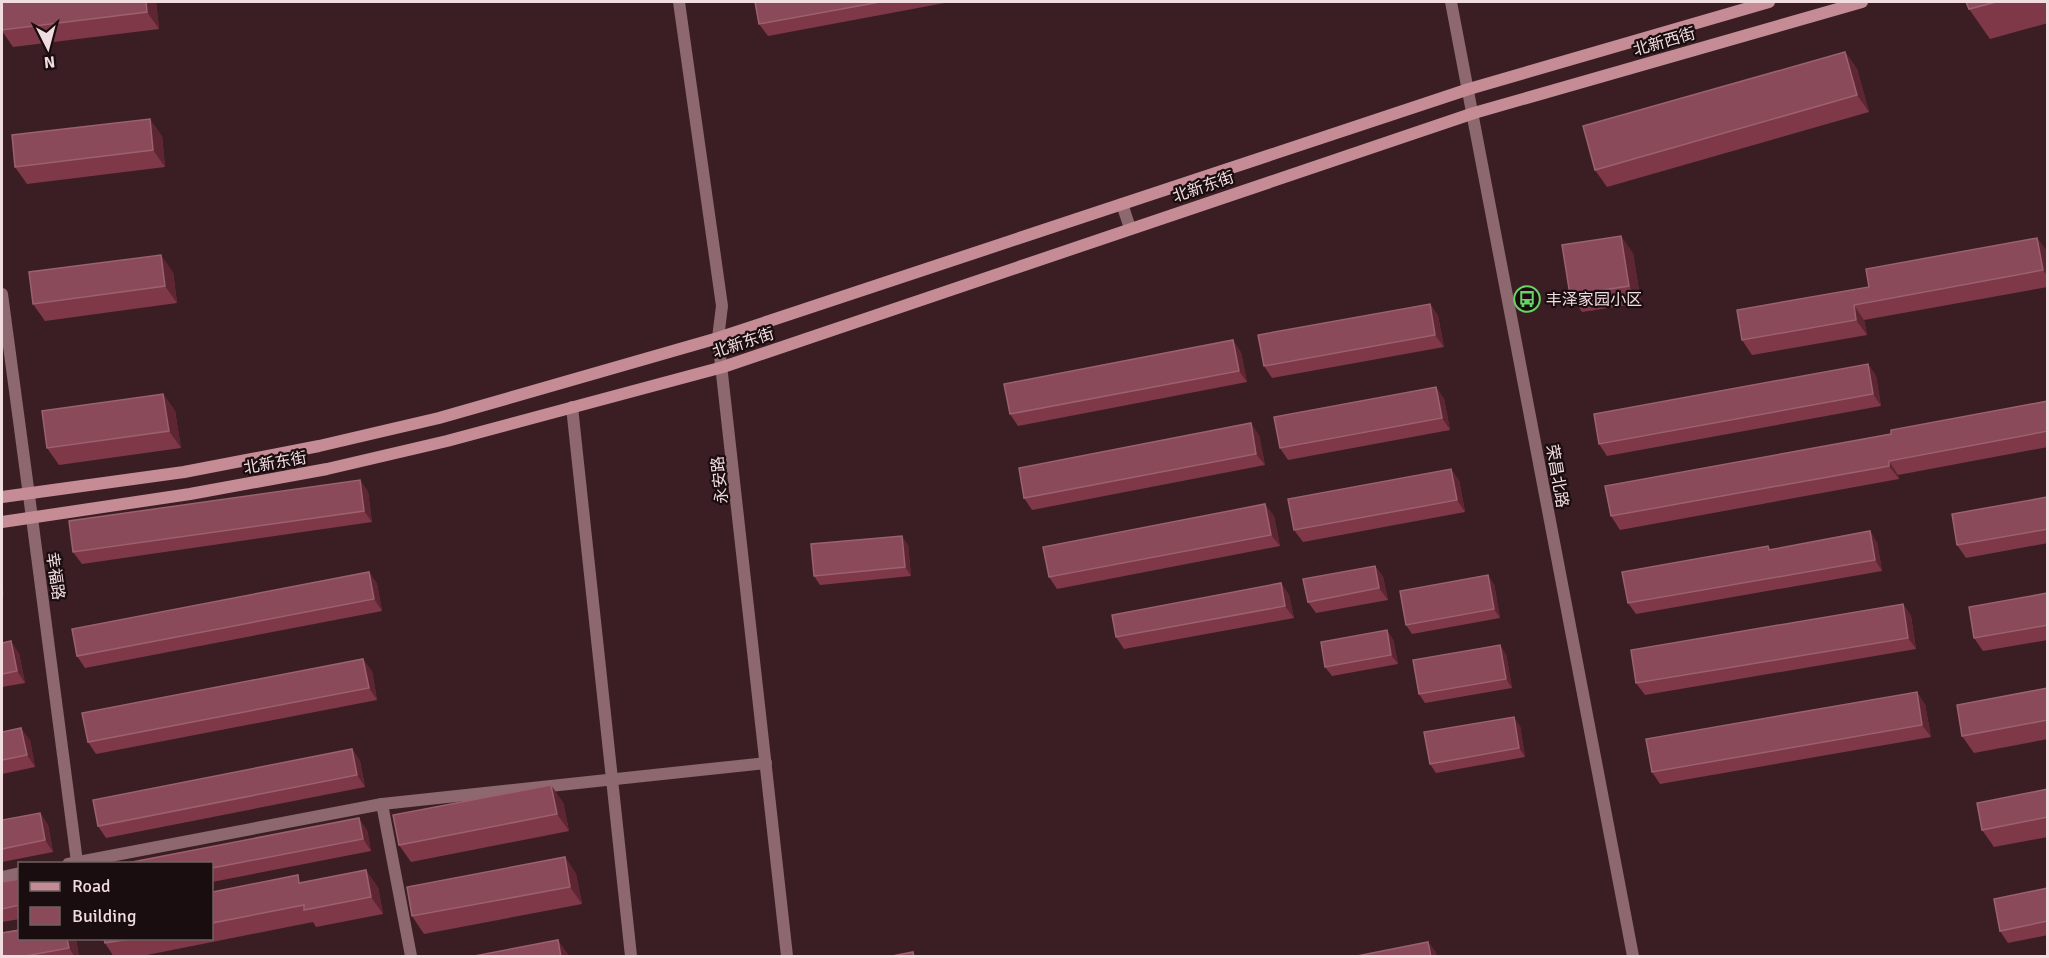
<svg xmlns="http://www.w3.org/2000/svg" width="2049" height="958" viewBox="0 0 2049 958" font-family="Signika,'Noto Sans SC',sans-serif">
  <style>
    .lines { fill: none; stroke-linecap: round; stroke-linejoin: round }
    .minor { stroke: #8d686e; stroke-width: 12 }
    .tertiary { stroke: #8d686e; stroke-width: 12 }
    .secondary { stroke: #c68c95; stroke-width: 12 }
    .wall { fill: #7f3848 }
    .shaded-wall { fill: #5e2633 }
    .building { fill: #8b4a59; stroke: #9b616e; stroke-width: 1.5 }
    .labels { text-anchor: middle; stroke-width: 4.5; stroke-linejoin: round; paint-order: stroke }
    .street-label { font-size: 16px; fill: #f1dcdf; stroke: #1a0d0f }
    .poi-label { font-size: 16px; fill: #f1dcdf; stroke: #1a0d0f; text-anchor: start }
  </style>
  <rect width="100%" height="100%" fill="#3b1e24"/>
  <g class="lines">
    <!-- minor -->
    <g class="minor">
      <path d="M572,407L631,956"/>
      <path d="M32,518L77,862"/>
      <path d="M382,804L411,956"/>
      <path d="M68,864L382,804L766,763"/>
      <path d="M2,877L20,873"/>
    </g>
    <!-- tertiary -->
    <g class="tertiary">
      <path d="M679,2L722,306L718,338L787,956"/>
      <path d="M1451,2L1633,956"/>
      <path d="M1122,204L1130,228"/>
      <path d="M2,294L32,518"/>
    </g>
    <!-- secondary -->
    <g class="secondary">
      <path d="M2,497L184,472L319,446L439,418L718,338L1469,89L1769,2"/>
      <path d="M2,522L190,494L327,469L447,441L723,367L1474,113L1862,2"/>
    </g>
  </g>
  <!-- wall -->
  <g class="wall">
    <path d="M2,2H156L159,29L13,47L2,31Z"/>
    <path d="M755,2H950L768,36L759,24Z"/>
    <path d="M1966,2H2048V23L1990,39L1969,9Z"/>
    <path d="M1845,52L1857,69L1869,112L1607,187L1595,170Z"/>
    <path d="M162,136L165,167L27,184L15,167Z"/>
    <path d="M2048,252V287L1864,320L1867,335L1752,355L1742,340L1869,287Z"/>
    <path d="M1633,253L1641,303L1582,312L1570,295Z"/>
    <path d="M173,272L177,303L45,321L33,304Z"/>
    <path d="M1430,304L1438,316L1444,347L1272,378L1264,366Z"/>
    <path d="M1241,352L1247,382L1018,426L1010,414Z"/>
    <path d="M1868,364L1876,376L1881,406L1607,456L1599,444Z"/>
    <path d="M1436,387L1444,399L1450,430L1288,460L1280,448Z"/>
    <path d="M163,394L175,411L181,448L59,465L47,448Z"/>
    <path d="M2048,401V447L1898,475L1899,479L1620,530L1611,516L1891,434Z"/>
    <path d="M1259,435L1265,465L1032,510L1024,498Z"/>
    <path d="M360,480L368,492L372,522L82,564L73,552Z"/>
    <path d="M1459,480L1465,512L1303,542L1294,530Z"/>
    <path d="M2048,497V543L1966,558L1957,545Z"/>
    <path d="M1274,516L1280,546L1057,589L1049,577Z"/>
    <path d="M1877,542L1882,571L1636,614L1628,603L1768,546L1770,549Z"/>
    <path d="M908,545L911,576L820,585L814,576Z"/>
    <path d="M1375,566L1383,577L1388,600L1316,613L1308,602Z"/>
    <path d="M369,572L377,584L382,611L85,668L77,656Z"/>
    <path d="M1281,583L1289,595L1294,618L1124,649L1116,637Z"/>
    <path d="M1494,584L1500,618L1412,634L1406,625Z"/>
    <path d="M2048,593V640L1983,651L1974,638Z"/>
    <path d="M1903,604L1911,616L1916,649L1645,695L1636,683Z"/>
    <path d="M1393,639L1398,664L1332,676L1325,667Z"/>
    <path d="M2,643L19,653L25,683L2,687Z"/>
    <path d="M1506,654L1512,688L1425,703L1419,694Z"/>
    <path d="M372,671L377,700L96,754L88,742Z"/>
    <path d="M2048,688V739L1974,753L1962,736Z"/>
    <path d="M1925,704L1931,737L1660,784L1652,772Z"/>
    <path d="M1520,726L1525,757L1436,773L1430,764Z"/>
    <path d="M2,732L30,740L35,767L2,774Z"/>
    <path d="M352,749L360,761L365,787L106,838L98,826Z"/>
    <path d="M2048,789V837L1994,847L1982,830Z"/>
    <path d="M563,802L569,831L411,862L399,845Z"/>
    <path d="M40,813L48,825L53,852L2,862V820Z"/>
    <path d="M367,830L371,851L212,882V864Z"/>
    <path d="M565,857L576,874L582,904L424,934L412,916Z"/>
    <path d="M20,879V919L2,922V882Z"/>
    <path d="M303,882L378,887L383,914L316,927L313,922L137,957H114L105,943L104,939H212V892Z"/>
    <path d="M2048,888V935L2008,943L2000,931Z"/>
    <path d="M76,939L79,957H2Z"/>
  </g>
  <!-- shaded-wall -->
  <g class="shaded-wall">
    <path d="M146,2H156L159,29L147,12Z"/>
    <path d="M1845,52L1857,69L1869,112L1857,95Z"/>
    <path d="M150,119L162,136L165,167L153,150Z"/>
    <path d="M1621,236L1633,253L1641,303L1629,286Z"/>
    <path d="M2037,238L2048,252V277L2043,270Z"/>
    <path d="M161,255L173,272L177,303L165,286Z"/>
    <path d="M1430,304L1438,316L1444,347L1435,335Z"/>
    <path d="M1854,305L1864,320L1867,335L1856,320Z"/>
    <path d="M1233,340L1241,352L1247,382L1239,371Z"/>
    <path d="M1868,364L1876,376L1881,406L1873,394Z"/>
    <path d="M1436,387L1444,399L1450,430L1442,418Z"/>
    <path d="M163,394L175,411L181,448L169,431Z"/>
    <path d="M1251,423L1259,435L1265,465L1256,454Z"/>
    <path d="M1889,461L1898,475L1899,479L1889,466Z"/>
    <path d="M1451,469L1459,480L1465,512L1457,500Z"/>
    <path d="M360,480L368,492L372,522L364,511Z"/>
    <path d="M1265,504L1274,516L1280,546L1271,535Z"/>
    <path d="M1870,531L1877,542L1882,571L1875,560Z"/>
    <path d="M902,536L908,545L911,576L905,567Z"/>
    <path d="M1375,566L1383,577L1388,600L1379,588Z"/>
    <path d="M369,572L377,584L382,611L374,599Z"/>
    <path d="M1488,575L1494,584L1500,618L1494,609Z"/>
    <path d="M2,579L4,597L2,593Z"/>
    <path d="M1281,583L1289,595L1294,618L1285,606Z"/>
    <path d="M1903,604L1911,616L1916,649L1908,638Z"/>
    <path d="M1387,630L1393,639L1398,664L1391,655Z"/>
    <path d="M11,641L19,653L25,683L17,671Z"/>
    <path d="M1500,645L1506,654L1512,688L1506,679Z"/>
    <path d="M363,659L372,671L377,700L369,688Z"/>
    <path d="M1917,692L1925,704L1931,737L1922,725Z"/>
    <path d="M1514,717L1520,726L1525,757L1519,748Z"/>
    <path d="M21,728L30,740L35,767L27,755Z"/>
    <path d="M352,749L360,761L365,787L357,775Z"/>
    <path d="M551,785L563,802L569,831L557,814Z"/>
    <path d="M40,813L48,825L53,852L45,840Z"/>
    <path d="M359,818L367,830L371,851L363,839Z"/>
    <path d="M565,857L576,874L582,904L570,887Z"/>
    <path d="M366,870L378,887L383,914L371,897Z"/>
    <path d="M67,939H76L79,957H75L69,948Z"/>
    <path d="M558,940L570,957H561Z"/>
    <path d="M1428,942L1436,952L1437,957H1431Z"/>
  </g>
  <!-- building -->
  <g class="building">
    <path d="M2,2H146L147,12L2,30Z"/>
    <path d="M755,2H880L759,24Z"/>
    <path d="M1966,2H1996L1969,9Z"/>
    <path d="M1845,52L1857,95L1595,170L1583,126Z"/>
    <path d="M150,119L153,150L15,167L12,135Z"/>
    <path d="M1621,236L1629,286L1570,295L1562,245Z"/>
    <path d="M2037,238L2043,270L1854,305L1856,320L1742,340L1737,310L1869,287L1866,269Z"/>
    <path d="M161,255L165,286L33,304L29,272Z"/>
    <path d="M1430,304L1435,335L1264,366L1258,335Z"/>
    <path d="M1233,340L1239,371L1010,414L1004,384Z"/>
    <path d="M1868,364L1873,394L1599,444L1594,414Z"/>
    <path d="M1436,387L1442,418L1280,448L1274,417Z"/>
    <path d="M163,394L169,431L47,448L42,411Z"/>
    <path d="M2048,401V431L1889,461V466L1611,516L1605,486L1891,434V430Z"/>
    <path d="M1251,423L1256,454L1024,498L1019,468Z"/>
    <path d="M1451,469L1457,500L1294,530L1288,499Z"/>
    <path d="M360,480L364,511L73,552L69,521Z"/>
    <path d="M2048,497V529L1957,545L1952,514Z"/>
    <path d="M1265,504L1271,535L1049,577L1043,547Z"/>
    <path d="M1870,531L1875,560L1628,603L1622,572L1768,546L1769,550Z"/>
    <path d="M902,536L905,567L814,576L811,544Z"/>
    <path d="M1375,566L1379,588L1308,602L1303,579Z"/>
    <path d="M369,572L374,599L77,656L72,629Z"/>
    <path d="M1488,575L1494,609L1406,625L1400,591Z"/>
    <path d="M1281,583L1285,606L1116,637L1112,615Z"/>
    <path d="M2048,593V625L1974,638L1969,607Z"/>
    <path d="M1903,604L1908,638L1636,683L1631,650Z"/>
    <path d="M1387,630L1391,655L1325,667L1321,642Z"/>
    <path d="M11,641L17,671L2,674V643Z"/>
    <path d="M1500,645L1506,679L1419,694L1413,660Z"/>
    <path d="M363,659L369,688L88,742L82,713Z"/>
    <path d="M2048,688V720L1962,736L1957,705Z"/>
    <path d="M1917,692L1922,725L1652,772L1646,739Z"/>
    <path d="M1514,717L1519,748L1430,764L1424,732Z"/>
    <path d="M21,728L27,755L2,760V732Z"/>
    <path d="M352,749L357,775L98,826L93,800Z"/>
    <path d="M551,785L557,814L399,845L393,815Z"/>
    <path d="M2048,789V817L1982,830L1977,803Z"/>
    <path d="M40,813L45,840L2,849V820Z"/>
    <path d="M359,818L363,839L212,868V864H122Z"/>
    <path d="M565,857L570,887L412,916L407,887Z"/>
    <path d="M366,870L371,897L304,910V905L212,923V892L298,875L299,883Z"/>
    <path d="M20,879V905L2,909V882Z"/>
    <path d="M2048,888V921L2000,931L1994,899Z"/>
    <path d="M20,930V939H67L69,948L20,957H2V933Z"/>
    <path d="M104,939H130L105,943Z"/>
    <path d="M558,940L561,957H469Z"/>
    <path d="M1428,942L1431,957H1352Z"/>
    <path d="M913,952L914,957H887Z"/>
  </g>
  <!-- icons -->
  <defs>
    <g id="bus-ring" transform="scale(1.35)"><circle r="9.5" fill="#1a0d0f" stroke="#68d465" stroke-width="1.5"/><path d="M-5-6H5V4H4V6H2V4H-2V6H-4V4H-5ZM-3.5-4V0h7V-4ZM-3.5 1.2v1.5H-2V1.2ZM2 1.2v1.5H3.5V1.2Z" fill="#68d465"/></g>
  </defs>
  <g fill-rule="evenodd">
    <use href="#bus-ring" x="1527" y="299"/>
  </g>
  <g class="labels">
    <!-- street labels -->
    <g class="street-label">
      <text transform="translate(1664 41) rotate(-16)" y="6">北新西街</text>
      <text transform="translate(1203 186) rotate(-19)" y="6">北新东街</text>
      <text transform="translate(743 342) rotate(-18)" y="6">北新东街</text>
      <text transform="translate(275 462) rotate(-10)" y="6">北新东街</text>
      <text transform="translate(1558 476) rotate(80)" y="6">荣昌北路</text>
      <text transform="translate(719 480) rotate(-96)" y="6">永安路</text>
      <text transform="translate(56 576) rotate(82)" y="6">幸福路</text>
    </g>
    <!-- poi labels -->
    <g class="poi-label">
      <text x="1546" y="305">丰泽家园小区</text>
    </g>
  </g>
  <!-- border -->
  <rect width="2049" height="958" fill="none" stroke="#f1dcdf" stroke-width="6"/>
  <!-- legend -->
  <rect x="18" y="862" width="195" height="78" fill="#1a0d0f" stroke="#706062" stroke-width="1.5"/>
  <rect x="30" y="882" width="30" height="9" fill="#c68c95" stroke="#706062" stroke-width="1.5"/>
  <text x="72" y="892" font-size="18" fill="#f1dcdf">Road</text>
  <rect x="30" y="907" width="30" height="18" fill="#8b4a59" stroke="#706062" stroke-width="1.5"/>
  <text x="72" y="922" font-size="18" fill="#f1dcdf">Building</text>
  <!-- north arrow -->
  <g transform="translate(48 48) rotate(174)" stroke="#1a0d0f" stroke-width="4.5" paint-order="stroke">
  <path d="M0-4.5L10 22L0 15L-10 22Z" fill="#f1dcdf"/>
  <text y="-9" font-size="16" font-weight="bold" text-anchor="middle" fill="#f1dcdf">N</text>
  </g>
</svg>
